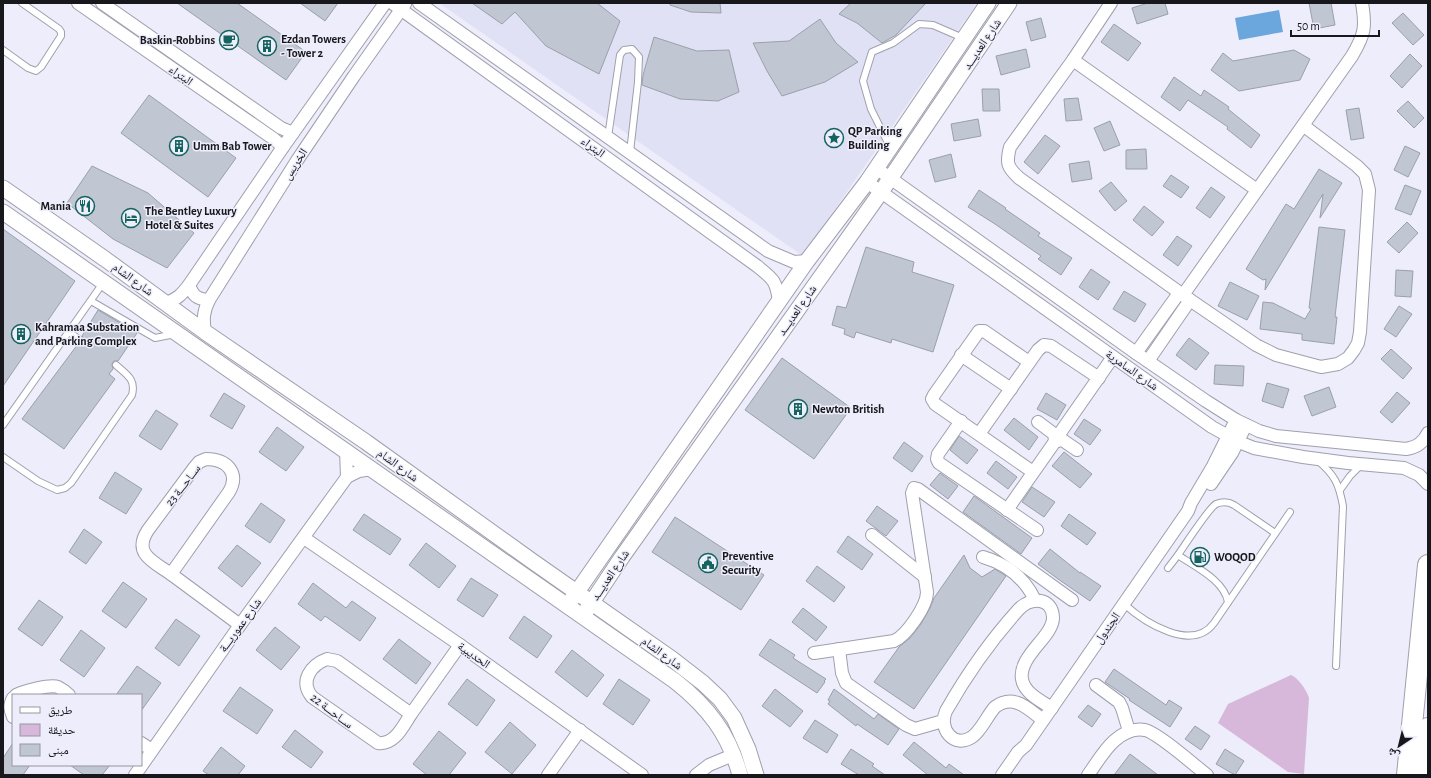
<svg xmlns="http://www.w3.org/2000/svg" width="1431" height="778" viewBox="0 0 1431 778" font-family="'Alegreya Sans','Noto Naskh Arabic',sans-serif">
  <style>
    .built { fill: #e1e1f6 }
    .green { fill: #d7b7da }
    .water { fill: #6ba6dc }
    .building { fill: #c0c6d2; stroke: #9aa0ab }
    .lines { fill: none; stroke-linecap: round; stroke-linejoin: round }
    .service-casing { stroke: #9fa0ac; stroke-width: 8 }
    .minor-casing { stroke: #9fa0ac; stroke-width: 14 }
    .tertiary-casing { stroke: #9fa0ac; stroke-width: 17 }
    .trunk-casing { stroke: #9fa0ac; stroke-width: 22 }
    .service { stroke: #fff; stroke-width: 6 }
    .minor { stroke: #fff; stroke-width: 12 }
    .tertiary { stroke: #fff; stroke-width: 15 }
    .trunk { stroke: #fff; stroke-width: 20 }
    .labels { text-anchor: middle; stroke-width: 3; stroke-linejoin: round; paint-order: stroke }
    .poi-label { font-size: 12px; font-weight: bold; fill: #17171c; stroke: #ededfb; text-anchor: start }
    .street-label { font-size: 12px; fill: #17171c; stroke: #ededfb }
  </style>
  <rect width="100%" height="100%" fill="#ededfb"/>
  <!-- built -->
  <path class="built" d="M439,3H977L803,256Z"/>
  <!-- green -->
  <path class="green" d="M1291,675C1298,678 1306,689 1309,698L1304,774L1288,772L1218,723L1228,704Z"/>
  <!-- water -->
  <path class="water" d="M1279,10L1283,32L1239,40L1235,18Z"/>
  <!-- building -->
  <g class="building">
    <path d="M177,3H237L306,52L286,80Z"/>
    <path d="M300,3H338L325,21Z"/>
    <path d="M472,3H597L620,21L599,74L546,46L515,12L502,24Z"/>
    <path d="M670,3H720L721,13L691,12L670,5Z"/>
    <path d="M851,3H926L896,35L882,43L857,23L839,14Z"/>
    <path d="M1148,3H1165L1168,14L1137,24L1132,8Z"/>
    <path d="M1309,3H1331L1335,25L1314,29Z"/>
    <path d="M1403,13L1424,35L1413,45L1392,23Z"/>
    <path d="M1041,18L1046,37L1031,41L1026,22Z"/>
    <path d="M820,19L836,43L858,62L825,82L782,96L767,71L753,43L789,41Z"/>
    <path d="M1114,24L1141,43L1128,61L1101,42Z"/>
    <path d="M654,37L697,51L729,50L739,92L718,101L680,99L642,85L643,75Z"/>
    <path d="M1026,49L1030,67L1001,75L996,56Z"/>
    <path d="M1294,50L1310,59L1300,80L1239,91L1211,70L1223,53L1233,61Z"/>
    <path d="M1410,54L1422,66L1402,88L1390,76Z"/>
    <path d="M1174,77L1201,96L1204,90L1229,107L1228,109L1260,135L1251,148L1227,129L1228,127L1188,100L1180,111L1161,97Z"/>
    <path d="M982,89H999L1000,111H983Z"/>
    <path d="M149,95L236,158L208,197L121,133Z"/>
    <path d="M1078,98L1082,120L1066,121L1064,99Z"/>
    <path d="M1408,101L1424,118L1414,128L1397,111Z"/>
    <path d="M1359,108L1364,138L1351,140L1346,110Z"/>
    <path d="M978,119L981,136L954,141L951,124Z"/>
    <path d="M1110,121L1120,145L1104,151L1094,128Z"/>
    <path d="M1045,135L1060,146L1038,174L1024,162Z"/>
    <path d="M1405,146L1420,153L1408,177L1394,170Z"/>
    <path d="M1146,149L1147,169H1126V150Z"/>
    <path d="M951,154L956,177L935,182L929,160Z"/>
    <path d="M1089,161L1092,179L1072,182L1069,164Z"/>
    <path d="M92,166L148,193L194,233L167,268L113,239L67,203Z"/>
    <path d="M1319,169L1342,183L1320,218L1323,194L1265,290L1266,279L1263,280L1246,269L1286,204L1294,209Z"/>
    <path d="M1171,175L1189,187L1181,198L1163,186Z"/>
    <path d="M1111,182L1127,201L1115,211L1099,191Z"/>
    <path d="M1405,185L1421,191L1411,215L1395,209Z"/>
    <path d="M1211,187L1225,197L1210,218L1196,208Z"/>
    <path d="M979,190L1006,208L1005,209L1040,233L1038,236L1072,258L1061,275L1038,259L1041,256L995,224L968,207Z"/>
    <path d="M1144,206L1164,222L1152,236L1133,220Z"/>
    <path d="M1407,222L1418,233L1399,253L1387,242Z"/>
    <path d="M1319,227L1345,230L1335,317H1337L1334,344L1302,340V334L1260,329L1263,302L1273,303L1305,319L1311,309L1309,308Z"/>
    <path d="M3,229L75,281L3,386Z"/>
    <path d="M1177,236L1192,246L1178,266L1163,255Z"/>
    <path d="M866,247L914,262L912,272L954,285L933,352L892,339L891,343L856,332L854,338L844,334L845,329L832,325L837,306L846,308Z"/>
    <path d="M1091,269L1110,282L1098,300L1079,287Z"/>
    <path d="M1396,270L1413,271L1411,297L1395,296Z"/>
    <path d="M1230,282L1259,296L1247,320L1218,306Z"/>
    <path d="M1124,291L1146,304L1135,322L1113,309Z"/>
    <path d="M1399,306L1412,314L1396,337L1384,329Z"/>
    <path d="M98,310L137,333L118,361H114L112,364L113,369L109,374L115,379L64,449L22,419L78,344H81L84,342V339L82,336Z"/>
    <path d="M1189,338L1209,353L1196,370L1176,355Z"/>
    <path d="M1391,349L1412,368L1403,379L1381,359Z"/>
    <path d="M782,358L851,408L814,459L745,410Z"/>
    <path d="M1215,365L1244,366L1243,386L1214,384Z"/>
    <path d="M1267,383L1289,389L1283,408L1262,401Z"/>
    <path d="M1329,387L1336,407L1312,416L1304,396Z"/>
    <path d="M1397,392L1410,403L1392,423L1380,412Z"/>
    <path d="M224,393L245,406L232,429L210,416Z"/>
    <path d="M1046,393L1066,405L1057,420L1037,409Z"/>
    <path d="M156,410L178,424L161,450L139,436Z"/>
    <path d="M1014,418L1038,437L1029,450L1004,430Z"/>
    <path d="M1084,419L1101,430L1090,445L1074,434Z"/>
    <path d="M277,427L304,447L286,471L259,452Z"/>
    <path d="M959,436L978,450L967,464L950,450Z"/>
    <path d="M904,442L923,456L912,472L893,458Z"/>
    <path d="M1064,452L1092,474L1080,488L1052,466Z"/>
    <path d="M996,461L1017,477L1008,489L987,473Z"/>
    <path d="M115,472L142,489L126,514L99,498Z"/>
    <path d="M940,473L958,486L948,499L930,485Z"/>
    <path d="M1032,487L1055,502L1044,517L1022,502Z"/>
    <path d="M974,496L1032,538L1021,554L963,512Z"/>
    <path d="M261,503L285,520L270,543L245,526Z"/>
    <path d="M877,506L898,521L886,536L866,521Z"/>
    <path d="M364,514L401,539L390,555L353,530Z"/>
    <path d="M1069,514L1096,533L1087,545L1061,526Z"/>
    <path d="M675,517L764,575L741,610L652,552Z"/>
    <path d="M84,529L102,542L86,564L69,552Z"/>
    <path d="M848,536L873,554L862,570L837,552Z"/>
    <path d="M426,543L456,566L439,588L409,565Z"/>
    <path d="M237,545L261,563L242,587L218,568Z"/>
    <path d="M1050,549L1080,573V572L1101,586L1090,601L1058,579L1038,564Z"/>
    <path d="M964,555L970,568L982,577L995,569L1006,576L914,709L874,682L899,647L910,638L921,624L930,608L934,598Z"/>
    <path d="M817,566L845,587L834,602L806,581Z"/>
    <path d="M471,578L498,595L483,617L457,600Z"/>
    <path d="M123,582L147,599L126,628L102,611Z"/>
    <path d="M313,583L346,608L352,601L376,618L360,641L325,616L321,621L298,604Z"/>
    <path d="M39,600L63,617L42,646L18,629Z"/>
    <path d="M803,608L827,627L816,641L792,622Z"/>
    <path d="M524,616L552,636L537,658L509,638Z"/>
    <path d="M176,619L200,636L179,666L155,648Z"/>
    <path d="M275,627L300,647L281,670L256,650Z"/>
    <path d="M81,630L105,648L84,677L60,660Z"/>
    <path d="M399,639L431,663L416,684L383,659Z"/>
    <path d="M770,639L795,655L793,658L826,679L824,681L825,682L817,693L759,655Z"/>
    <path d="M572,650L604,675L587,697L555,672Z"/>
    <path d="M137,666L161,683L141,711V695H116Z"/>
    <path d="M1114,669L1166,705L1169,700L1182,708L1170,727L1144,710L1129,700L1130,699L1105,682Z"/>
    <path d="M467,679L495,700L477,726L448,704Z"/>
    <path d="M619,679L650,700L633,725L603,704Z"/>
    <path d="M240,687L273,710L257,734L223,711Z"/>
    <path d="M775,689L803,711L790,727L762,706Z"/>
    <path d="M834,689L874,719L878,714L899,729L888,745L857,724L856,726L828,704L830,701L828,700Z"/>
    <path d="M1088,705L1101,714L1092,727L1078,717Z"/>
    <path d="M815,720L838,735L827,753L803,738Z"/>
    <path d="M510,722L536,745L512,774L485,752Z"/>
    <path d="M1195,726L1210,736L1201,750L1185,739Z"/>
    <path d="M295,730L323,752L311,768L282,747Z"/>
    <path d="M439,731L466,753L449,775H427L413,764Z"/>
    <path d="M914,742L946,768L949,764L964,775H928L903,755Z"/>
    <path d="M13,743V765H30L23,775H3V758Z"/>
    <path d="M221,747L245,766L238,775H209L203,771Z"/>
    <path d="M851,749L874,764L872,766L885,775H859L841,764Z"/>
    <path d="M1225,749L1244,761L1235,775L1216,764Z"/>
    <path d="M1130,754L1158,775H1114Z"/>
    <path d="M70,765H110L102,775H84Z"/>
  </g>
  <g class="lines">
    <!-- service casing -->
    <g class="service-casing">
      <g id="service">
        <path d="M3,50L28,68L36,71L41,67L61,36V32L59,29L22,3"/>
        <path d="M608,137L620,55L624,50L632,49L639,57L638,82L630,152"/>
        <path d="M890,147L871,109L863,81L872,52L893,43L919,24L933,25L963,38"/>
        <path d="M91,301L155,338L175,334"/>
        <path d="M69,332L80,340"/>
        <path d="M3,425L103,283"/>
        <path d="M3,457L38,481L57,490L65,488L71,483L132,395C136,379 127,375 116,365"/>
        <path d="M1317,460C1335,475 1339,484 1343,506L1336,666"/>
        <path d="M1340,490L1350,476L1361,465"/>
        <path d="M1168,568L1178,555"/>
        <path d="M1228,602C1224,580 1195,567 1178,555C1185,545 1208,509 1216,504C1223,501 1229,502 1234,505L1275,533"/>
        <path d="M1124,604C1144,622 1192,653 1214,623L1290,512"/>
      </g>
    </g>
    <!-- minor casing -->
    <g class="minor-casing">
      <g id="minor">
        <path d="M78,3L274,139L283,147"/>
        <path d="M102,3L281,128L293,133"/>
        <path d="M392,3L757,266C773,279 776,280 779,301"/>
        <path d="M419,3L768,251L794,262L807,261"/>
        <path d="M1111,3L1073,60L1010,147C1006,163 1007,167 1019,178L1190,300L1256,345L1276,355L1321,367L1338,364L1348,358L1354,350L1358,343L1360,332L1369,190L1365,174L1357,166L1304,126"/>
        <path d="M1073,60L1257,190"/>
        <path d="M876,168L1136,353L1206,401L1236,420L1259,431L1276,436L1406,449C1417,447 1423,443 1428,433"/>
        <path d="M867,182L1212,427L1239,442L1254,448L1303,457L1348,463L1404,468L1419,475L1428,484"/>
        <path d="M189,285C193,296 197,299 209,300"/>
        <path d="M1183,295L1352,56C1365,34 1366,27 1362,3"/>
        <path d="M165,303C177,300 182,294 189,285L283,147L385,3"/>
        <path d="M205,332C203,320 203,312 209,300L298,159L354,76L405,4"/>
        <path d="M1136,353L1179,293"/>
        <path d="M961,355L1011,389"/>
        <path d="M1148,361L1190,300"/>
        <path d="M1029,362L984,331H979L934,395L932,399L935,404L1033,472"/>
        <path d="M961,421L938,454L937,459L939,463L1037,530"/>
        <path d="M1038,422L1054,434L1055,440L1058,441L1061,439"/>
        <path d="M1060,433L1113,357"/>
        <path d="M979,434L1038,350L1044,345L1051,346L1099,378"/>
        <path d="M1061,439L1077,450"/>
        <path d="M346,450L347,477"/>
        <path d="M206,459C227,459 240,473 229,492L171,574C154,562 132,554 148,530L194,468L199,462Z"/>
        <path d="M1211,484L1232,453L1246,425"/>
        <path d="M1007,510L1056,440"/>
        <path d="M872,535L925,577"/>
        <path d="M304,538L460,645L642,775"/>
        <path d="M983,557C1007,564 1024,577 1035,600"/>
        <path d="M171,574L240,625"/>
        <path d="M839,649L842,673L846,683L906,725L915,729L943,721"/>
        <path d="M814,653L894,641C906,636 927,606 927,592L912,493L914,488L918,489L1072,600"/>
        <path d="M327,659L337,661L411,714C403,726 395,745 378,743L312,697C299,681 311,665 327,659Z"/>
        <path d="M1096,685L1119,702L1122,708L1129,731"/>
        <path d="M16,695C24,691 50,684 58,687C62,689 66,692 69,695"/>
        <path d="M13,698C9,705 10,710 13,717"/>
        <path d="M411,714L460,645"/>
        <path d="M1043,720C1028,709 1014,693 995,707C987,716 981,731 972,737C954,749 938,729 946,711C967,674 991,640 1019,609C1031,597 1052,597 1053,617C1054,636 1018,656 1022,679C1024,693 1041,701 1052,708"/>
        <path d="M141,743L152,750"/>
        <path d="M135,775L240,625L347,477L359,471L372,469"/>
        <path d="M548,775L580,730"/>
        <path d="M696,775L709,765L733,755"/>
        <path d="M1002,775L1018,752L1026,745L1188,511L1191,503L1213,466L1236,420"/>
        <path d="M1088,775C1096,764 1104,750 1114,741C1122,734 1133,728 1145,730C1158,733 1194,765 1207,775"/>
      </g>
    </g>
    <!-- tertiary casing -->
    <g class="tertiary-casing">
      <g id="tertiary">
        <path d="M3,188L105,259L205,332L366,442L532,561L672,659L703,683L720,699L734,718L748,749L756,775"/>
        <path d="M3,212L675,681C708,707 729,734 740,775"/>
        <path d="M572,599L807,261L867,182L988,3"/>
        <path d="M586,611L622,557L881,192L1009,3"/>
      </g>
    </g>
    <!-- trunk casing -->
    <g class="trunk-casing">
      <g id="trunk">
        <path d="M1407,775L1428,565"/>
        <path d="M1423,775L1428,728"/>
      </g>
    </g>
    <!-- service -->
    <use href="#service" class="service"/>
    <!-- minor -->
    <use href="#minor" class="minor"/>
    <!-- tertiary -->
    <use href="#tertiary" class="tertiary"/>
    <!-- trunk -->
    <use href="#trunk" class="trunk"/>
  </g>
  <!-- icons -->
  <defs>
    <g id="cafe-ring" transform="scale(1)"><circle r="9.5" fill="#ededfb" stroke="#14635f" stroke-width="1.5"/><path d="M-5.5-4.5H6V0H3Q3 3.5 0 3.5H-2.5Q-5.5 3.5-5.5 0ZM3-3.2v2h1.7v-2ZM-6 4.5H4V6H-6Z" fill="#14635f"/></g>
    <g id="building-ring" transform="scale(1)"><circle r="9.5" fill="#ededfb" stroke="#14635f" stroke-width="1.5"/><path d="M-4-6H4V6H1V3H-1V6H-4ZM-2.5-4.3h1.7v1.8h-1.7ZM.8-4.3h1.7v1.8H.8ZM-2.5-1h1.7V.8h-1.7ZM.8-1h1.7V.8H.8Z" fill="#14635f"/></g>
    <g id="sight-ring" transform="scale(1)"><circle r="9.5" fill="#ededfb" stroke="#14635f" stroke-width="1.5"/><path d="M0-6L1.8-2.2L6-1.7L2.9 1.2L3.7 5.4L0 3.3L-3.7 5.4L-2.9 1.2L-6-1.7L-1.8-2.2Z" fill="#14635f"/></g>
    <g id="restaurant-ring" transform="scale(1)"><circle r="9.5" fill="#ededfb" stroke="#14635f" stroke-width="1.5"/><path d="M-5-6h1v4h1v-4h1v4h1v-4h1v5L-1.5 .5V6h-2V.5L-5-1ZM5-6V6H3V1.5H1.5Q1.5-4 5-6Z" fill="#14635f"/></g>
    <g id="hotel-ring" transform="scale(1)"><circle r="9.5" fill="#ededfb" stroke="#14635f" stroke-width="1.5"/><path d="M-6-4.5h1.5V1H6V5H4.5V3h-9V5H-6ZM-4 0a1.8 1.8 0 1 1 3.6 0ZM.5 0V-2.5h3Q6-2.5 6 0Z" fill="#14635f"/></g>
    <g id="fuel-ring" transform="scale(1)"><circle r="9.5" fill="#ededfb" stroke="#14635f" stroke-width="1.5"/><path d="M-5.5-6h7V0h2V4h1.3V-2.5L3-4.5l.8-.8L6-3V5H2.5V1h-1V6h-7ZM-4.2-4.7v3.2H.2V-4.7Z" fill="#14635f"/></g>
    <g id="civic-ring" transform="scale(1)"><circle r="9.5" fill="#ededfb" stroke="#14635f" stroke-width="1.5"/><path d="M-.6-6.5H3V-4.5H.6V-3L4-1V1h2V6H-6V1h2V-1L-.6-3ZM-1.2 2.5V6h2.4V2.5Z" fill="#14635f"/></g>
  </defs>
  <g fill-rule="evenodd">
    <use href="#cafe-ring" x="229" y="40"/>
    <use href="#building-ring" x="267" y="46"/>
    <use href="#sight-ring" x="834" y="138"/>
    <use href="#building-ring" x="179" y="146"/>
    <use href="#restaurant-ring" x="85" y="206"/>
    <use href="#hotel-ring" x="131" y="218"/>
    <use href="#building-ring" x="21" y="334"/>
    <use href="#building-ring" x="798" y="409"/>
    <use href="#fuel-ring" x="1200" y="557"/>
    <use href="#civic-ring" x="708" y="563"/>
  </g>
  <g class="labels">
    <!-- poi labels -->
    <g class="poi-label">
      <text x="281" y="43">Ezdan Towers<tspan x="281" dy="14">- Tower 2</tspan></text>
      <text x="215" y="44" text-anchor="end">Baskin-Robbins</text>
      <text x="848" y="135">QP Parking<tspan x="848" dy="14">Building</tspan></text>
      <text x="193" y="150">Umm Bab Tower</text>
      <text x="71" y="210" text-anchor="end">Mania</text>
      <text x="145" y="215">The Bentley Luxury<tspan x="145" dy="14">Hotel &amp; Suites</tspan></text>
      <text x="35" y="331">Kahramaa Substation<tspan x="35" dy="14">and Parking Complex</tspan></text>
      <text x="812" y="413">Newton British</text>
      <text x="722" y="560">Preventive<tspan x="722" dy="14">Security</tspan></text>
      <text x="1214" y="561">WOQOD</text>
    </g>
    <!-- street labels -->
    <g class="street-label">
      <text transform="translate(982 44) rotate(-56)" y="4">شارع العديـــد</text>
      <text transform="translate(181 75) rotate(35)" y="4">البتراء</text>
      <text transform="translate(593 147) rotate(36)" y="4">البتراء</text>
      <text transform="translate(295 164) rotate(-57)" y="4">الخريس</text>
      <text transform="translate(133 279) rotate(36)" y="4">شارع الشام</text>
      <text transform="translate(797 310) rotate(-55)" y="4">شارع العديـــد</text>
      <text transform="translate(1132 370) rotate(35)" y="4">شارع السامرية</text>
      <text transform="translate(398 465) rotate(36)" y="4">شارع الشام</text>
      <text transform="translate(183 485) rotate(-52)" y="4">ســاحـــة 23</text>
      <text transform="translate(610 575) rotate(-56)" y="4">شارع العديـــد</text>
      <text transform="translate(240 625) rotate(-54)" y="4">شارع عموريـــة</text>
      <text transform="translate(1107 628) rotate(-55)" y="4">الجندول</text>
      <text transform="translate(662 653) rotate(36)" y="4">شارع الشام</text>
      <text transform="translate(474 655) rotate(35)" y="4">الحديبية</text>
      <text transform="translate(332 711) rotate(37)" y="4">ســاحـــة 22</text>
    </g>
  </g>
  <!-- border -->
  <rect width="1431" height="778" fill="none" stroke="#17171c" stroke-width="8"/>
  <!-- legend -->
  <rect x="12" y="694" width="130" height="72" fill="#ededfb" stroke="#9797a2"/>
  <rect x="20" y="707" width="20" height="6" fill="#ffffff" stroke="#9797a2"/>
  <text x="48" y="714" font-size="12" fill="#17171c">طريق</text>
  <rect x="20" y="724" width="20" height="12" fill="#d7b7da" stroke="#9797a2"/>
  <text x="48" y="734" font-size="12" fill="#17171c">حديقة</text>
  <rect x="20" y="744" width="20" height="12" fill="#c0c6d2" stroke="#9797a2"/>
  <text x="48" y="754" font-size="12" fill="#17171c">مبنى</text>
  <!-- north arrow -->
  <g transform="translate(1399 746) rotate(215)" stroke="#ededfb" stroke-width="3" paint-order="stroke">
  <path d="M0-3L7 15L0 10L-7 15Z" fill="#17171c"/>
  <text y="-6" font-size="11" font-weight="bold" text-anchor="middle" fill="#17171c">ش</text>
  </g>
  <!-- scale -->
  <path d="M1291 30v6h88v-6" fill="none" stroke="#17171c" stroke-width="2"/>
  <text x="1297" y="30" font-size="12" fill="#17171c" stroke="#ededfb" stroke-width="3" paint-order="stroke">50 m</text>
</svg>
